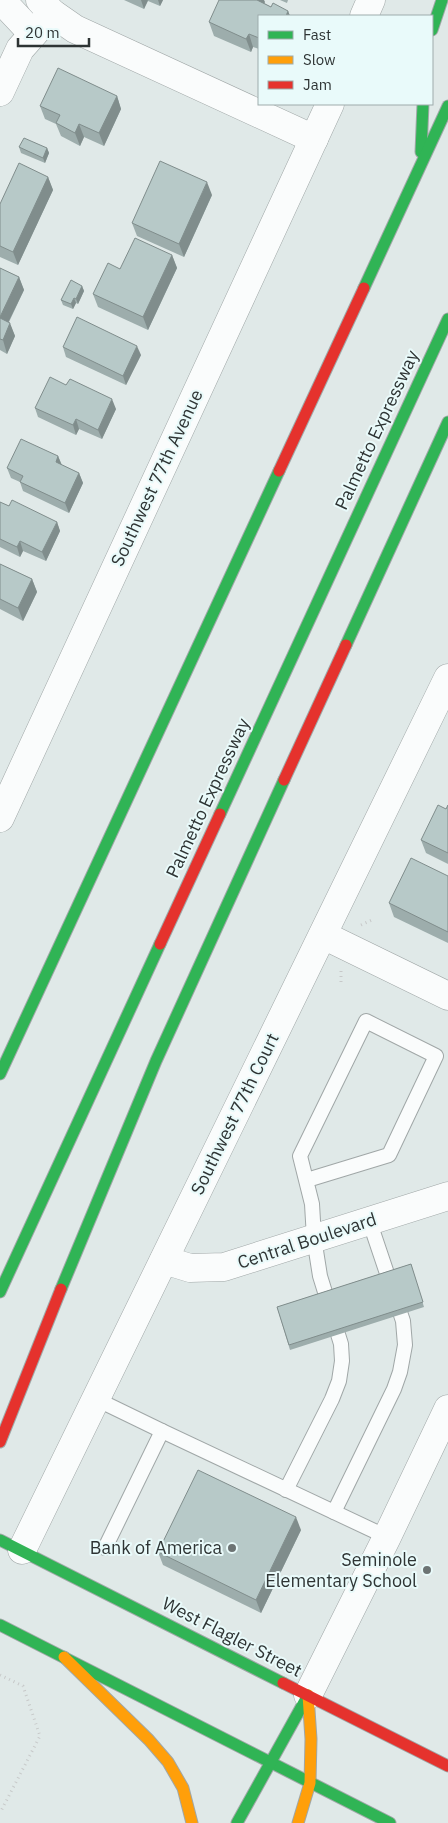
<svg xmlns="http://www.w3.org/2000/svg" width="448" height="1823" viewBox="0 0 448 1823" font-family="'IBM Plex Sans',sans-serif">
  <style>
    .lines { fill: none; stroke-linecap: round; stroke-linejoin: round }
    .lane-casing { stroke: #a0a7a7; stroke-width: 16 }
    .street-casing { stroke: #a0a7a7; stroke-width: 29 }
    .fast-casing { stroke: #a0a7a7; stroke-width: 13 }
    .slow-casing { stroke: #a0a7a7; stroke-width: 13 }
    .jam-casing { stroke: #a0a7a7; stroke-width: 13 }
    .path { stroke: #c7c9c9; stroke-width: 3; stroke-dasharray: 1 4; stroke-linecap: butt }
    .lane { stroke: #fafcfc; stroke-width: 14 }
    .street { stroke: #fafcfc; stroke-width: 28 }
    .fast { stroke: #30b455; stroke-width: 11 }
    .slow { stroke: #ff9f0a; stroke-width: 11 }
    .jam { stroke: #e5322d; stroke-width: 11 }
    .wall { fill: #9dadac }
    .shaded-wall { fill: #808d8c }
    .building { fill: #b7c9c8; stroke: #808d8c }
    .poi-dot { fill: #6c7373; stroke: #e9fafa; stroke-width: 2 }
    .labels { text-anchor: middle; stroke-width: 4; stroke-linejoin: round; paint-order: stroke }
    .street-label { font-size: 18px; fill: #2e3434; stroke: #e9fafa }
    .poi-label { font-size: 18px; fill: #2e3434; stroke: #e9fafa; text-anchor: end }
  </style>
  <rect width="100%" height="100%" fill="#e0e9e8"/>
  <g class="lines">
    <!-- lane casing -->
    <g class="lane-casing">
      <g id="lane">
        <path d="M96,1399L162,1431"/>
        <path d="M286,1490L332,1399L339,1381L342,1361L341,1344L320,1276L314,1238L312,1204L300,1156L366,1021L436,1056L389,1155L307,1180"/>
        <path d="M334,1512L394,1389L400,1372L405,1345L403,1321L369,1220"/>
        <path d="M105,1548L162,1431L387,1537"/>
      </g>
    </g>
    <!-- street casing -->
    <g class="street-casing">
      <g id="street">
        <path d="M1,0L33,34"/>
        <path d="M40,0L52,13L75,29L314,139"/>
        <path d="M364,16L371,0"/>
        <path d="M0,92L20,49L52,13"/>
        <path d="M0,818L330,104"/>
        <path d="M323,935L448,996"/>
        <path d="M164,1260L190,1268L224,1267L448,1196"/>
        <path d="M22,1550L448,678"/>
        <path d="M308,1695L387,1537L448,1409"/>
      </g>
    </g>
    <!-- fast casing -->
    <g class="fast-casing">
      <g id="fast">
        <path d="M432,30L442,0"/>
        <path d="M421,152L423,104"/>
        <path d="M364,288L448,106"/>
        <path d="M346,645L448,422"/>
        <path d="M220,814L448,319"/>
        <path d="M0,1074L279,471"/>
        <path d="M61,1289L156,1061L284,780"/>
        <path d="M0,1292L160,944"/>
        <path d="M0,1540L283,1683"/>
        <path d="M0,1625L390,1823"/>
        <path d="M237,1823L308,1695"/>
      </g>
    </g>
    <!-- slow casing -->
    <g class="slow-casing">
      <g id="slow">
        <path d="M64,1657L149,1740L168,1762L183,1788L192,1823"/>
        <path d="M298,1823L310,1783L311,1739L308,1695"/>
      </g>
    </g>
    <!-- jam casing -->
    <g class="jam-casing">
      <g id="jam">
        <path d="M279,471L364,288"/>
        <path d="M284,780L346,645"/>
        <path d="M160,944L220,814"/>
        <path d="M0,1442L61,1289"/>
        <path d="M283,1683L448,1766"/>
      </g>
    </g>
    <!-- path -->
    <g class="path">
      <path d="M361,925L374,919"/>
      <path d="M341,971V984"/>
      <path d="M0,1675L23,1686L40,1736L1,1811"/>
    </g>
    <!-- lane -->
    <use href="#lane" class="lane"/>
    <!-- street -->
    <use href="#street" class="street"/>
    <!-- fast -->
    <use href="#fast" class="fast"/>
    <!-- slow -->
    <use href="#slow" class="slow"/>
    <!-- jam -->
    <use href="#jam" class="jam"/>
  </g>
  <!-- wall -->
  <g class="wall">
    <path d="M124,0H163L160,6L148,1L144,9Z"/>
    <path d="M280,0H288L287,3Z"/>
    <path d="M265,2L264,3L271,7L288,11L290,16H259V49L253,47L251,52L214,36L209,22Z"/>
    <path d="M117,96L121,109L104,146L84,137L80,146L61,136L56,124L45,119L40,106Z"/>
    <path d="M19,147L47,148L49,153L45,163L21,153Z"/>
    <path d="M48,177L53,190L18,265L0,257V204Z"/>
    <path d="M212,195L184,257L137,236L132,223Z"/>
    <path d="M172,255L177,268L148,330L98,307L93,294L120,269Z"/>
    <path d="M0,268L19,277L24,290L9,322L15,336L7,354L0,350Z"/>
    <path d="M82,286L84,291L78,304L76,303L73,309L63,305L61,300Z"/>
    <path d="M63,347L141,355L126,385L66,357Z"/>
    <path d="M35,408L116,409L102,439L79,429L76,435L38,417Z"/>
    <path d="M58,456L62,465L79,473L83,483L69,513L23,491L20,482L11,478L7,468Z"/>
    <path d="M0,502L9,506L57,522L60,531L46,561L23,551L20,557L0,547Z"/>
    <path d="M0,564L32,579L37,592L23,621L0,609Z"/>
    <path d="M448,805V864L426,853L421,840L446,809Z"/>
    <path d="M448,876V943L394,917L389,903Z"/>
    <path d="M411,1264L424,1307L290,1350L277,1307Z"/>
    <path d="M301,1530L261,1613L163,1565L158,1552Z"/>
  </g>
  <!-- shaded-wall -->
  <g class="shaded-wall">
    <path d="M141,0H148L144,9Z"/>
    <path d="M158,0H163L160,6Z"/>
    <path d="M255,0H264L265,2L260,12Z"/>
    <path d="M288,11L290,16H286Z"/>
    <path d="M249,34L253,47L251,52L246,39Z"/>
    <path d="M117,96L121,109L104,146L99,133Z"/>
    <path d="M79,124L84,137L80,146L75,133Z"/>
    <path d="M47,148L49,153L45,163L43,158Z"/>
    <path d="M48,177L53,190L18,265L13,252Z"/>
    <path d="M207,182L212,195L184,257L179,244Z"/>
    <path d="M172,255L177,268L148,330L143,317Z"/>
    <path d="M19,277L24,290L4,331L0,320V317Z"/>
    <path d="M82,286L84,291L78,304L76,299Z"/>
    <path d="M74,298L76,303L73,309L71,304Z"/>
    <path d="M10,323L15,336L7,354L3,340Z"/>
    <path d="M137,346L141,355L126,385L123,376Z"/>
    <path d="M112,399L116,409L102,439L98,430Z"/>
    <path d="M76,419L79,429L76,435L73,425Z"/>
    <path d="M58,456L62,466L56,462Z"/>
    <path d="M79,473L83,483L69,513L65,503Z"/>
    <path d="M57,522L60,531L46,561L42,552Z"/>
    <path d="M20,541L23,551L20,557L17,547Z"/>
    <path d="M32,579L37,592L23,621L18,608Z"/>
    <path d="M296,1517L301,1530L261,1613L256,1600Z"/>
  </g>
  <!-- building -->
  <g class="building">
    <path d="M219,0H257L271,7L273,3L288,11L286,16H259V38L249,34L246,39L209,22Z"/>
    <path d="M58,68L117,96L99,133L79,124L75,133L56,123L60,115L40,106Z"/>
    <path d="M24,138L47,148L43,158L19,147Z"/>
    <path d="M160,161L207,182L179,244L132,223Z"/>
    <path d="M19,163L48,177L13,252L0,246V204Z"/>
    <path d="M135,238L172,255L143,317L93,294L108,263L120,269Z"/>
    <path d="M0,268L19,277L0,317Z"/>
    <path d="M71,280L82,286L76,299L74,298L71,304L61,300Z"/>
    <path d="M77,317L137,346L123,376L63,347Z"/>
    <path d="M0,318L10,323L3,340L0,339Z"/>
    <path d="M50,377L66,385L70,379L112,399L98,430L76,419L73,425L35,408Z"/>
    <path d="M21,439L58,456L56,462L79,473L65,503L20,482L23,476L7,468Z"/>
    <path d="M12,500L57,522L42,552L20,541L17,547L0,539V502L9,506Z"/>
    <path d="M0,564L32,579L18,608L0,599Z"/>
    <path d="M438,805L446,809L448,805V853L421,840Z"/>
    <path d="M411,858L448,876V932L389,903Z"/>
    <path d="M411,1264L423,1302L289,1345L277,1307Z"/>
    <path d="M198,1470L296,1517L256,1600L158,1552Z"/>
  </g>
  <!-- markers -->
  <g class="poi-dot">
    <circle cx="232" cy="1548" r="5"/>
    <circle cx="427" cy="1570" r="5"/>
  </g>
  <g class="labels">
    <!-- street labels -->
    <g class="street-label">
      <text transform="translate(377 430) rotate(-65)" y="6">Palmetto Expressway</text>
      <text transform="translate(157 478) rotate(-65)" y="6">Southwest 77th Avenue</text>
      <text transform="translate(208 798) rotate(-65)" y="6">Palmetto Expressway</text>
      <text transform="translate(235 1114) rotate(-64)" y="6">Southwest 77th Court</text>
      <text transform="translate(307 1241) rotate(-18)" y="6">Central Boulevard</text>
      <text transform="translate(232 1637) rotate(27)" y="6">West Flagler Street</text>
    </g>
    <!-- poi labels -->
    <g class="poi-label">
      <text x="222" y="1554">Bank of America</text>
      <text x="417" y="1566">Seminole<tspan x="417" dy="21">Elementary School</tspan></text>
    </g>
  </g>
  <!-- legend -->
  <rect x="258" y="15" width="175" height="90" fill="#e9fafa" stroke="#9eabab"/>
  <rect x="268" y="31" width="25" height="8" fill="#30b455" stroke="#9eabab"/>
  <text x="303" y="40" font-size="15" fill="#2e3434">Fast</text>
  <rect x="268" y="56" width="25" height="8" fill="#ff9f0a" stroke="#9eabab"/>
  <text x="303" y="65" font-size="15" fill="#2e3434">Slow</text>
  <rect x="268" y="81" width="25" height="8" fill="#e5322d" stroke="#9eabab"/>
  <text x="303" y="90" font-size="15" fill="#2e3434">Jam</text>
  <!-- scale -->
  <path d="M18 38v8h71v-8" fill="none" stroke="#2e3434" stroke-width="2.5"/>
  <text x="25" y="38" font-size="15" fill="#2e3434" stroke="#e9fafa" stroke-width="4" paint-order="stroke">20 m</text>
</svg>
